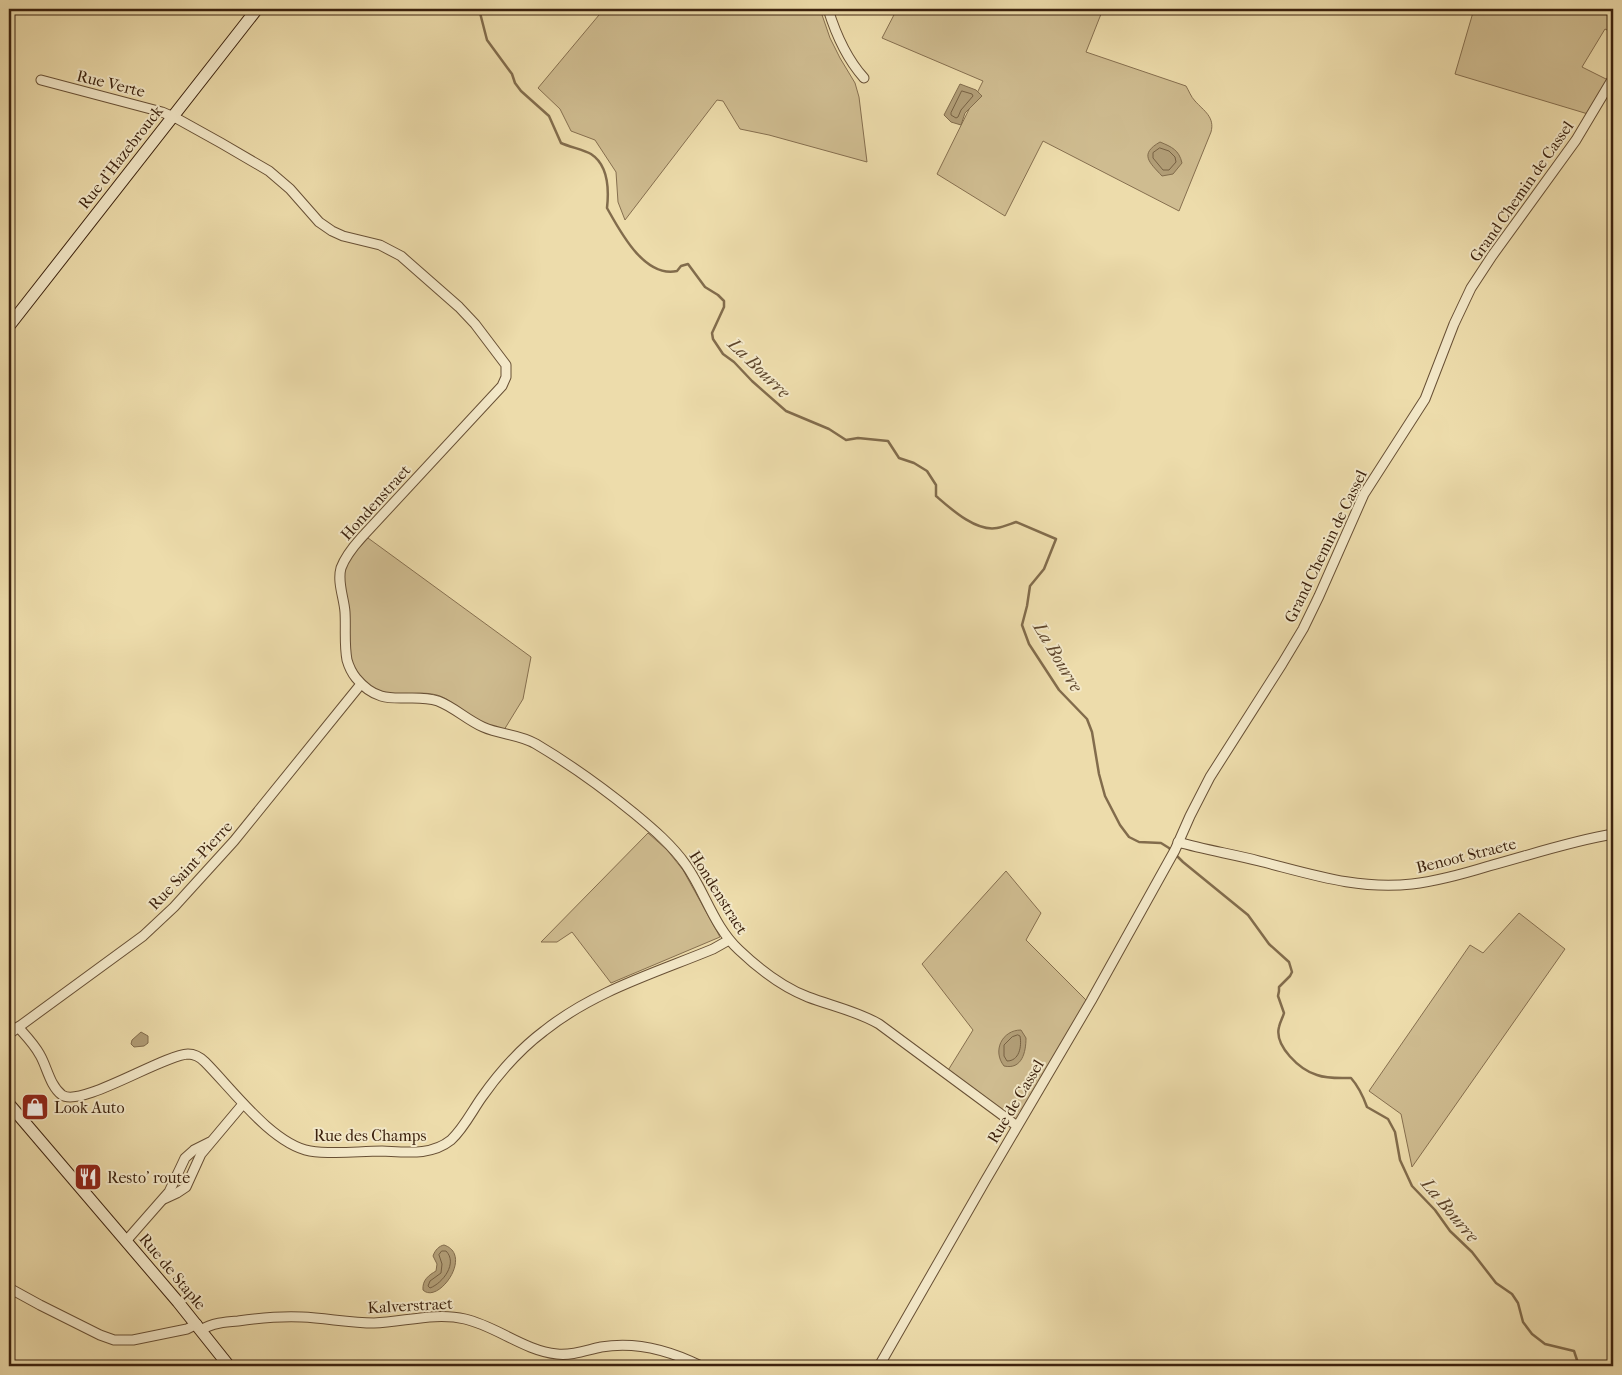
<svg xmlns="http://www.w3.org/2000/svg" width="1622" height="1375" viewBox="0 0 1622 1375" font-family="'IM FELL French Canon',serif">
  <style>
    .green { fill: #cfbc90; stroke: #866f4f }
    .water { fill: #b19d76; stroke: #826c4c }
    .lines { fill: none; stroke-linecap: round; stroke-linejoin: round }
    .shore { stroke: #766042; stroke-width: 1 }
    .stream { stroke: #826c4c; stroke-width: 2.5 }
    .street-casing { stroke: #685035; stroke-width: 11 }
    .secondary-casing { stroke: #3c220e; stroke-width: 13 }
    .street { stroke: #f3e8c8; stroke-width: 9 }
    .secondary { stroke: #f3e8c8; stroke-width: 11 }
    .labels { text-anchor: middle; stroke-width: 4; stroke-linejoin: round; paint-order: stroke }
    .street-label { font-size: 16px; fill: #3c220e; stroke: #f3e8c8 }
    .poi-label { font-size: 16px; fill: #3c220e; stroke: #f3e8c8; text-anchor: start }
    .water-label { font-size: 18px; font-style: italic; fill: #5f472d; stroke: #f3e8c8 }
  </style>
  <rect width="100%" height="100%" fill="#eddcab"/>
  <filter id="stains"><feTurbulence type="fractalNoise" baseFrequency=".004" numOctaves="4"/><feColorMatrix values="0 0 0 0 .2 0 0 0 0 .09 0 0 0 0 .02 0 0 0 .5 -.17"/></filter>
  <radialGradient id="worn" r=".72"><stop offset=".6" stop-color="#630" stop-opacity="0"/><stop offset="1" stop-color="#630" stop-opacity=".3"/></radialGradient>
  <!-- green -->
  <g class="green">
    <path d="M604,9H820L830,38L840,58L855,83L859,97L867,162L769,135L740,129L723,101L717,100L625,220L618,202L616,172L595,140L571,131L560,109L538,88Z"/>
    <path d="M897,9H1103L1086,52L1186,86C1189,91 1191,97 1195,101C1204,111 1215,117 1211,132L1179,211L1043,141L1005,216L937,174L983,81L882,38Z"/>
    <path d="M1474,9H1613V33L1605,29L1582,67L1608,80L1588,114L1455,74Z"/>
    <path d="M368,538L531,657L523,699L504,730C492,726 480,722 469,715C458,708 450,699 437,695C409,688 392,705 364,682C358,677 352,666 350,659C348,648 341,580 344,572C348,558 359,548 368,538Z"/>
    <path d="M648,833L667,850L683,870L720,937L611,983L572,932L557,942H541Z"/>
    <path d="M1006,871L1041,913L1026,940L1087,1001L1017,1120L947,1072L973,1030L922,964Z"/>
    <path d="M1519,913L1565,949L1412,1167L1401,1114L1369,1091L1470,945L1483,953Z"/>
  </g>
  <!-- water -->
  <g class="water">
    <path d="M960,84L976,90L982,96L965,113L961,125L951,122L944,115Z"/>
    <path d="M1160,142C1172,147 1179,150 1182,163L1173,174L1162,176C1149,162 1139,154 1160,142Z"/>
    <path d="M1021,1030L1026,1038C1026,1052 1022,1070 1004,1066C992,1051 1002,1030 1021,1030Z"/>
    <path d="M141,1032L148,1036V1043L144,1046L134,1047L131,1044L132,1040Z"/>
    <path d="M444,1245C474,1255 438,1305 423,1290C422,1280 429,1275 436,1271L437,1264L433,1256C435,1250 439,1246 444,1245Z"/>
  </g>
  <g class="lines">
    <!-- shore -->
    <g class="shore">
      <path d="M962,91L972,94L973,96L961,110L958,117L956,118L951,115V113Z"/>
      <path d="M1160,148L1169,151L1175,157L1176,162L1169,170H1163L1153,158V153Z"/>
      <path d="M1018,1035L1020,1036C1022,1047 1019,1061 1007,1061L1004,1056V1045L1012,1037Z"/>
      <path d="M442,1251H446C458,1263 443,1283 430,1288L428,1286L430,1281L441,1273L442,1264L439,1255Z"/>
    </g>
    <!-- stream -->
    <path class="stream" d="M479,9L487,40L512,74L515,83L521,91L549,116L561,143C570,147 584,150 591,154C608,165 609,190 607,208C620,231 644,278 677,271L681,266L688,264L705,287L718,295L724,301V307L712,333L713,339L723,354L734,362L752,381L786,411L829,429L846,440L858,438L888,441L899,458L914,463L927,471L936,485V496C951,509 976,532 997,528C1003,527 1010,524 1016,522L1056,539L1044,569L1030,586L1027,606L1022,625L1029,644L1059,690L1087,719L1092,732L1099,774L1105,796L1120,825L1129,837L1139,842L1161,843L1169,848L1183,862L1248,915L1269,944L1289,962L1292,972L1290,976L1279,987V991L1278,996L1284,1013C1283,1017 1280,1022 1279,1027C1274,1046 1300,1070 1317,1075C1328,1079 1339,1078 1351,1078C1359,1087 1363,1096 1367,1107L1388,1119L1395,1132L1400,1160L1412,1186L1435,1210L1450,1231L1472,1252L1496,1283L1512,1294L1518,1303L1523,1322L1532,1334L1545,1344L1574,1351L1579,1366"/>
    <!-- street casing -->
    <g class="street-casing">
      <g id="street">
        <path d="M828,9C836,35 846,58 864,78"/>
        <path d="M41,80L162,112L176,118L221,143L269,171L290,189L319,222L332,231L343,236L380,245L401,256L459,307L475,324L506,365V377L502,386L361,538C353,547 345,557 341,568C337,582 344,598 345,612C346,628 344,644 347,660C349,667 352,673 356,678C383,711 407,691 438,701C454,707 467,720 483,727C501,735 519,734 536,744C573,766 602,787 635,814C653,829 672,845 686,865C705,892 714,927 739,950C759,969 782,987 808,997C832,1006 857,1011 879,1024L1017,1126"/>
        <path d="M1178,842C1205,850 1233,854 1259,861C1311,874 1357,890 1412,884C1438,881 1463,874 1489,866C1530,855 1571,841 1613,834"/>
        <path d="M18,1027C26,1036 34,1044 40,1055C47,1067 50,1086 62,1095C81,1108 163,1055 188,1054C195,1054 200,1057 205,1062C232,1089 272,1144 310,1151C334,1155 359,1151 382,1151C406,1152 431,1156 451,1140C464,1128 472,1111 482,1097C499,1073 520,1049 544,1031C594,991 655,973 713,949L729,940"/>
        <path d="M9,1034L143,936L174,907L234,841L361,684"/>
        <path d="M164,1199L177,1193L186,1187L201,1154L243,1104"/>
        <path d="M126,1241L169,1192L185,1158L194,1150L210,1142"/>
        <path d="M9,1288L40,1305L100,1335L114,1340H133L187,1329L197,1324"/>
        <path d="M201,1330C212,1323 225,1322 238,1321C259,1318 281,1316 302,1317C326,1318 350,1323 374,1323C404,1322 435,1312 465,1319C496,1326 525,1351 557,1354C571,1356 587,1350 601,1347C635,1341 671,1351 701,1366"/>
        <path d="M879,1366L984,1183L1091,1001L1175,850L1190,816L1210,777L1282,664L1303,629L1319,596L1364,494L1425,399L1454,324L1471,288L1492,256L1576,140L1613,78"/>
      </g>
    </g>
    <!-- secondary casing -->
    <g class="secondary-casing">
      <g id="secondary">
        <path d="M9,326L257,9"/>
        <path d="M9,1104L178,1302L229,1366"/>
      </g>
    </g>
    <!-- street -->
    <use href="#street" class="street"/>
    <!-- secondary -->
    <use href="#secondary" class="secondary"/>
  </g>
  <!-- icons -->
  <defs>
    <g id="shop-square" transform="scale(1.4375)"><rect x="-9" y="-9" width="18" height="18" rx="4" fill="#8f2418" stroke="#f3e8c8"/><path d="M-5-2.5h2.3a2.7 3.5 0 0 1 5.4 0H5L5.5 6h-11ZM-1.5-2.5h3a1.5 2.3 0 0 0-3 0Z" fill="#fff"/></g>
    <g id="restaurant-square" transform="scale(1.4375)"><rect x="-9" y="-9" width="18" height="18" rx="4" fill="#8f2418" stroke="#f3e8c8"/><path d="M-5-6h1v4h1v-4h1v4h1v-4h1v5L-1.5 .5V6h-2V.5L-5-1ZM5-6V6H3V1.5H1.5Q1.5-4 5-6Z" fill="#fff"/></g>
  </defs>
  <g fill-rule="evenodd">
    <use href="#shop-square" x="35" y="1107"/>
    <use href="#restaurant-square" x="88" y="1177"/>
  </g>
  <g class="labels">
    <!-- street labels -->
    <g class="street-label">
      <text transform="translate(111 83) rotate(14)" y="6">Rue Verte</text>
      <text transform="translate(120 157) rotate(-52)" y="6">Rue d'Hazebrouck</text>
      <text transform="translate(1521 191) rotate(-55)" y="6">Grand Chemin de Cassel</text>
      <text transform="translate(375 502) rotate(-48)" y="6">Hondenstraet</text>
      <text transform="translate(1325 546) rotate(-64)" y="6">Grand Chemin de Cassel</text>
      <text transform="translate(1466 855) rotate(-14)" y="6">Benoot Straete</text>
      <text transform="translate(190 865) rotate(-47)" y="6">Rue Saint-Pierre</text>
      <text transform="translate(719 892) rotate(58)" y="6">Hondenstraet</text>
      <text transform="translate(1015 1101) rotate(-59)" y="6">Rue de Cassel</text>
      <text x="370" y="1141">Rue des Champs</text>
      <text transform="translate(173 1271) rotate(50)" y="6">Rue de Staple</text>
      <text transform="translate(410 1305) rotate(-3)" y="6">Kalverstraet</text>
    </g>
    <!-- poi labels -->
    <g class="poi-label">
      <text x="54" y="1113">Look Auto</text>
      <text x="107" y="1183">Resto' route</text>
    </g>
    <!-- water labels -->
    <g class="water-label">
      <text transform="translate(759 368) rotate(44)" y="6">La Bourre</text>
      <text transform="translate(1058 657) rotate(59)" y="6">La Bourre</text>
      <text transform="translate(1450 1210) rotate(50)" y="6">La Bourre</text>
    </g>
  </g>
  <!-- margin -->
  <rect width="1622" height="1375" fill="none" stroke="#eddcab" stroke-width="30"/>
  <rect x="10" y="10" width="1602" height="1355" fill="none" stroke="#3c220e" stroke-width="2.5"/>
  <rect x="15" y="15" width="1592" height="1345" fill="none" stroke="#3c220e"/>
  <rect width="100%" height="100%" filter="url(#stains)"/>
  <rect width="100%" height="100%" fill="url(#worn)"/>
</svg>
